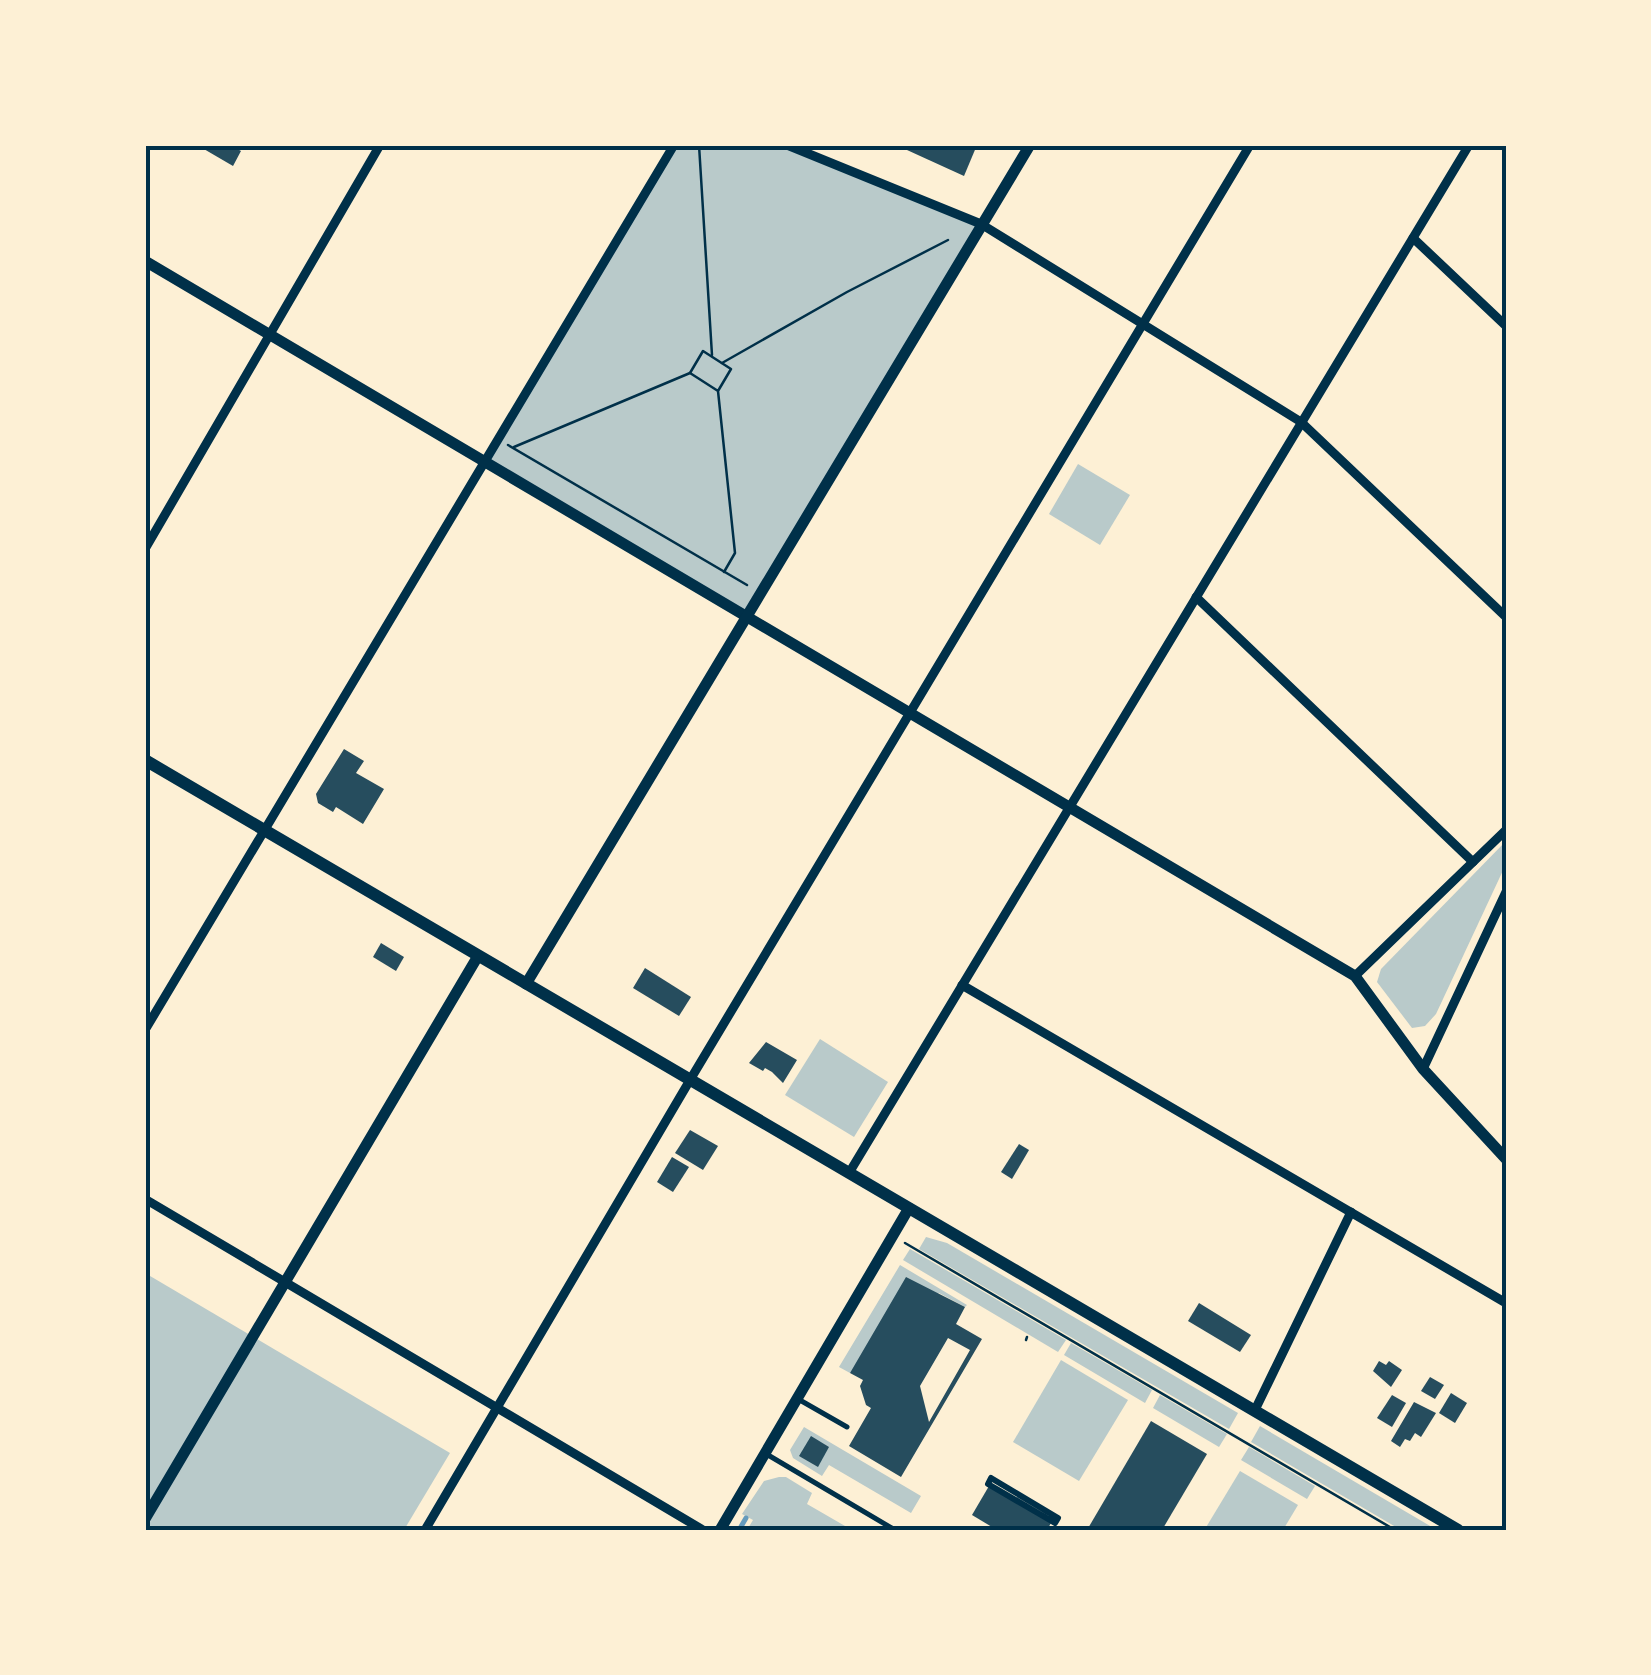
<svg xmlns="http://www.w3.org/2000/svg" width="1651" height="1675" viewBox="0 0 1651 1675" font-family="Spectral,serif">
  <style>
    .green { fill: #b9caca }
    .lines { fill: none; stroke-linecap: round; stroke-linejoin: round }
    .stream { stroke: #669bbc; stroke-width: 5 }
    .building { fill: #264d5e; fill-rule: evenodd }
    .path { stroke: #003049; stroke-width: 2.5 }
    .service { stroke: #003049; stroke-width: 5 }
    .pedestrian { stroke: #003049; stroke-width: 6 }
    .minor { stroke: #003049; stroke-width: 9 }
    .tertiary { stroke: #003049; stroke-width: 11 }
    .secondary { stroke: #003049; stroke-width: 12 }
    .neatline { fill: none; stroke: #003049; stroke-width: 4 }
  </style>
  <rect width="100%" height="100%" fill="#fdf0d5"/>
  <!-- green -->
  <g class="green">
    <path d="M674,145H787L981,224L748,615L486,460Z"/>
    <path d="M1078,464L1130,495L1100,545L1049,514Z"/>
    <path d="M1506,841V864L1436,1014L1425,1026L1412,1028L1377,982L1381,969Z"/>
    <path d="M820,1039L888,1082L854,1137L785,1095Z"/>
    <path d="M926,1237L947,1243L1238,1413L1229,1429L919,1249Z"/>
    <path d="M910,1249L1066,1340L1058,1352L903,1260Z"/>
    <path d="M900,1265L967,1305L965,1307L939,1293L850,1373L839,1367Z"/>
    <path d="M145,1273L450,1453L404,1530H145Z"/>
    <path d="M1071,1343L1152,1390L1145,1403L1064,1355Z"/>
    <path d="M1061,1360L1128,1400L1079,1481L1013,1442Z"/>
    <path d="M1160,1395L1227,1434L1219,1447L1153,1408Z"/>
    <path d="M1260,1426L1437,1530H1401L1251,1442Z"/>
    <path d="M804,1427L921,1496L911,1513L829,1465L822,1476L793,1458L790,1450Z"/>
    <path d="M1249,1447L1315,1486L1307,1499L1241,1460Z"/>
    <path d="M1240,1471L1298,1505L1283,1530L1205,1529Z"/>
    <path d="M779,1477H786L812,1493L807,1504L852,1530H747L753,1520L742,1514L764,1481Z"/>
  </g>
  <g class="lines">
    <!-- stream -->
    <path class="stream" d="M739,1530L746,1518"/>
  </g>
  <!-- building -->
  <g class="building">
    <path d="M197,145H230L241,151L233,166Z"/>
    <path d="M896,145H977L964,176Z"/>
    <path d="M344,749L364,761L356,773L384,789L363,824L336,807L333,812L318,803L316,794Z"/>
    <path d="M381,943L404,957L396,971L373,957Z"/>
    <path d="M645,968L691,997L679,1016L633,988Z"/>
    <path d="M766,1042L797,1060L783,1083L772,1072L765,1068L763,1071L749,1063Z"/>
    <path d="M690,1130L718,1146L703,1170L675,1153Z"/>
    <path d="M1019,1144L1029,1150L1012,1179L1001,1172Z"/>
    <path d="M672,1157L689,1167L673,1192L657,1182Z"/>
    <path d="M906,1277L965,1307L956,1324L982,1339L901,1477L849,1446L871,1408L866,1405L860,1386L863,1380L850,1373ZM948,1338L970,1350L929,1422L920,1386Z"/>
    <path d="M1199,1303L1251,1335L1240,1352L1188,1321Z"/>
    <path d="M1379,1361L1386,1365L1389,1361L1402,1370L1391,1387L1373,1371Z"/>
    <path d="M1430,1377L1444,1385L1435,1399L1421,1391Z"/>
    <path d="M1451,1393L1467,1403L1455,1423L1439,1413Z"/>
    <path d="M1392,1395L1406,1403L1392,1427L1377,1418Z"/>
    <path d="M1414,1402L1436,1413L1421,1437L1415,1433L1410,1441L1405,1439L1400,1447L1391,1441Z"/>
    <path d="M1151,1421L1207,1454L1162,1530H1087Z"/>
    <path d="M811,1436L829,1447L818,1467L799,1456Z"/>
    <path d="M989,1486L1051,1523L1047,1530H997L972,1515Z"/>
  </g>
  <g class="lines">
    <!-- path -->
    <g class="path">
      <path d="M699,145L712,355"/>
      <path d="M722,363L847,292L948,240"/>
      <path d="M718,391L690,373L703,351L731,369L718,391L735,553L724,572"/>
      <path d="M508,445L747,585"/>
      <path d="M514,447L690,373"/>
      <path d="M905,1243L1395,1530"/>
      <path d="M1026,1340L1027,1337"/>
    </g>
    <!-- service -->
    <g class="service">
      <path d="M798,1399L847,1427"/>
      <path d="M768,1455L895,1530"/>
    </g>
    <!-- pedestrian -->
    <path class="pedestrian" d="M991,1478L1058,1518L1055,1523L988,1484Z"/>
    <!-- minor -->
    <g class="minor">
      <path d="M787,145L981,224L1301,422L1506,617"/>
      <path d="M1413,238L1506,326"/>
      <path d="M145,549L380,145"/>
      <path d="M1196,597L1473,862"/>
      <path d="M1355,976L1506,830"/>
      <path d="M962,985L1506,1303"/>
      <path d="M145,1030L674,145"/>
      <path d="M1423,1069L1506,892"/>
      <path d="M849,1173L1469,145"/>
      <path d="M145,1199L703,1530"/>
      <path d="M1255,1410L1351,1212"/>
      <path d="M425,1530L690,1080L1250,145"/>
    </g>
    <!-- tertiary -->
    <g class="tertiary">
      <path d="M145,261L1355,976L1423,1069L1506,1159"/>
      <path d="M526,984L1030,145"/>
      <path d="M145,1519L478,956"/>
      <path d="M720,1530L909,1208"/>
    </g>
    <!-- secondary -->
    <path class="secondary" d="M145,760L1458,1530"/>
  </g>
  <!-- border -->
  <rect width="1651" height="1675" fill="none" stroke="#fdf0d5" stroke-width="295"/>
  <rect x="148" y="148" width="1356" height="1380" class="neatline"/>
</svg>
